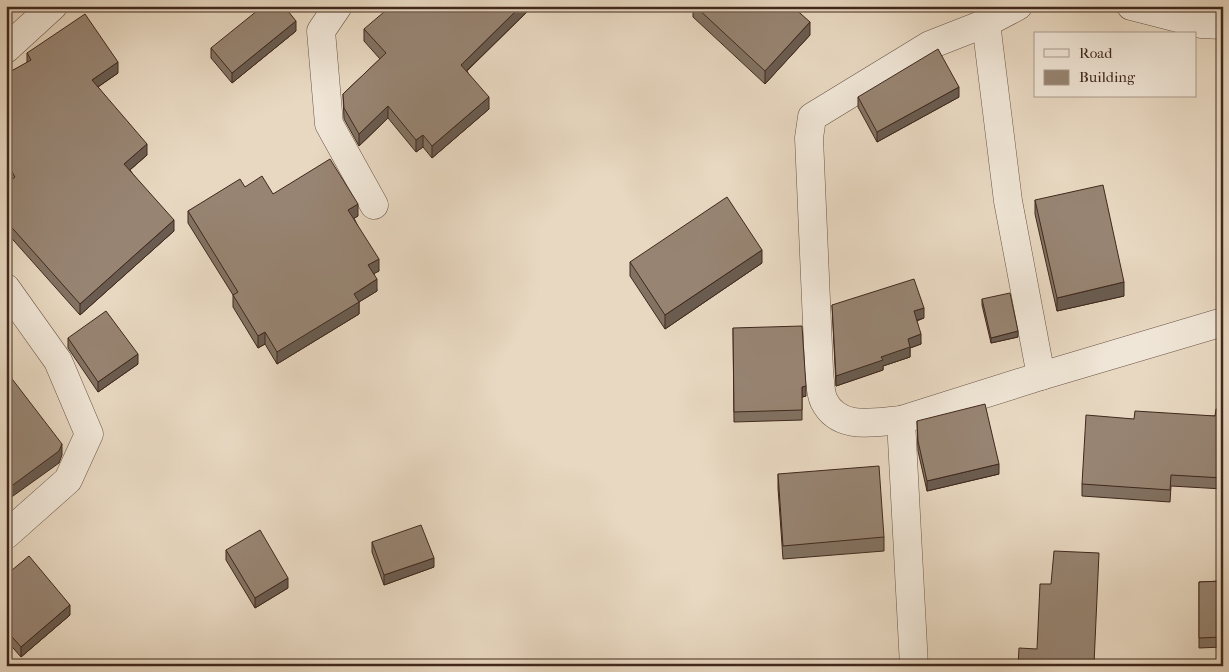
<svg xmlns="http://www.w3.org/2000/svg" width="1229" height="672" viewBox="0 0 1229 672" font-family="'IM FELL French Canon',serif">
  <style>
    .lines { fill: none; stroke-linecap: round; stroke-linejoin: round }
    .street-casing { stroke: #6a5446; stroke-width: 29 }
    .street { stroke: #f0e6d7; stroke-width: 28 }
    .wall { fill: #827262; stroke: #40281d }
    .shaded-wall { fill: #6a5c50; stroke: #40281d }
    .building { fill: #978472; stroke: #40281d }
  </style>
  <rect width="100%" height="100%" fill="#e8d8c1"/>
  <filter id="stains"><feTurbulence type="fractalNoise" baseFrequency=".004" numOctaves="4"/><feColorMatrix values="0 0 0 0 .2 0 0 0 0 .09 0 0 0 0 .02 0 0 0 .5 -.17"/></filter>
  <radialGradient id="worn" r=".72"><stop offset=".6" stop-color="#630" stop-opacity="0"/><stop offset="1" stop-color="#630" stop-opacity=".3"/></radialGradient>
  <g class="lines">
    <!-- street casing -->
    <g class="street-casing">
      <g id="street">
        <path d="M338,6L321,31L329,124L374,205"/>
        <path d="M1131,6L1201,24L1223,25"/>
        <path d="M986,23L1008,201L1041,376"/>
        <path d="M6,49L53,6"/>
        <path d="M6,288L58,361L89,434L68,480L6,535"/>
        <path d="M901,420C874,422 839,431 824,401C820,393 820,379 819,370L809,138L812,117L930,45L986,23L1018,6"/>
        <path d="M914,666L901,420L1041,376L1223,322"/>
      </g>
    </g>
    <!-- street -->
    <use href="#street" class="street"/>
  </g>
  <!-- wall -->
  <g class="wall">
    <path d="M533,6L467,71L489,109L432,158L423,147L416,152L388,118L359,146L344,119L343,94L380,59L364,41V29Z"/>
    <path d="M693,6H792L810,35L765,84L693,17Z"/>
    <path d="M296,31L232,83L211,58V48Z"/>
    <path d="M27,53L118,73L98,87L147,155L130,170L174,231L80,315L6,232V184L11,180L6,173V74L27,63Z"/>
    <path d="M858,97H959L877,142L858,107Z"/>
    <path d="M245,187L358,216L354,218L379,271L374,273L377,291L359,302V314L277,364L265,344L258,348L233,307V295L188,223V211Z"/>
    <path d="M1035,200L1124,296L1057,311L1035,214Z"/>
    <path d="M630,262L762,263L665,329L630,276Z"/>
    <path d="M982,299L1018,337L991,343L982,305Z"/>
    <path d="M832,305L924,318L917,321L921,344L910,348V357L883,366V370L836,386Z"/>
    <path d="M733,328L806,396L802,397V420L734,422Z"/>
    <path d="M1223,335V489L1171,486L1170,502L1082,496V484L1134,419L1215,416L1222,410Z"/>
    <path d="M68,338L138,364L98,392L68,348Z"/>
    <path d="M917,421L999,474L927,491L918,451Z"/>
    <path d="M778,474L884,537V551L783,559L778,488Z"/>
    <path d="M372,542L434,567L384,585L372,552Z"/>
    <path d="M226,550L288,588L255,608L226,560Z"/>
    <path d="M6,575L70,615L21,657L6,640Z"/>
    <path d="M1223,581V647L1199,648V582Z"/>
  </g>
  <!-- shaded-wall -->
  <g class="shaded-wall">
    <path d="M521,6H533L461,76V65Z"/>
    <path d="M296,21V31L232,83V73Z"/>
    <path d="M810,22V35L765,84V71Z"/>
    <path d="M118,62V73L92,91V80Z"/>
    <path d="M959,87V97L877,142V132Z"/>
    <path d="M489,97V109L432,158V146Z"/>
    <path d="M388,106V118L359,146V134Z"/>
    <path d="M423,135V147L416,152V140Z"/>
    <path d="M147,144V155L124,175V164Z"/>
    <path d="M358,204V216L348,222V210Z"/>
    <path d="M174,220V231L80,315V304Z"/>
    <path d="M762,250V263L665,329V315Z"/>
    <path d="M379,259V271L368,277V265Z"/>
    <path d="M377,279V291L359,302V314L277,364V352L354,294Z"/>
    <path d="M1124,282V296L1057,311V298Z"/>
    <path d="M924,308V318L914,321V311Z"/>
    <path d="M1018,331V337L991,343V338Z"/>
    <path d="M265,332V344L258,348V336Z"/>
    <path d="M921,334V344L910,348V357L883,366V370L836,386V376L881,357L908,339Z"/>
    <path d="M138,354V364L98,392V382Z"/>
    <path d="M806,386V396L802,397V387Z"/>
    <path d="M62,444V455L59,463L6,501V490Z"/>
    <path d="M999,464V474L927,491V481Z"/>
    <path d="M434,558V567L384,585V575Z"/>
    <path d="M288,578V588L255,608V598Z"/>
    <path d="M70,605V615L21,657V647Z"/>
  </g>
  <!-- building -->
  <g class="building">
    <path d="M263,6H284L296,21L232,73L211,48Z"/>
    <path d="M391,6H521L461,65L489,97L432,146L423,135L416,140L388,106L359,134L344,108L343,94L386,53L364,29Z"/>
    <path d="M695,6H792L810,22L765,71Z"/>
    <path d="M85,14L118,62L92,80L147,144L124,164L174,220L80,304L6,221V184L15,177L6,162V74L31,60L27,53Z"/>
    <path d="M938,49L959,87L877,132L858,97Z"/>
    <path d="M330,159L358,204L348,210L379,259L368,265L377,279L354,294L359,302L277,352L265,332L258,336L233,295L238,292L188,211L240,179L245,187L262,176L273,194Z"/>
    <path d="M1103,185L1124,282L1057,298L1035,200Z"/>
    <path d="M727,197L762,250L665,315L630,262Z"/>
    <path d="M914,279L924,308L914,311L921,334L908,339L910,347L881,357L883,360L836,376L832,305Z"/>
    <path d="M1010,293L1018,331L991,338L982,299Z"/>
    <path d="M106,311L138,354L98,382L68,338Z"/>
    <path d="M802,326L806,386L802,387V410L734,412L733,328Z"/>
    <path d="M1222,335L1223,478L1171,475L1170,490L1082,484L1086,415L1134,419L1135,411L1215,416L1216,409L1222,410Z"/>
    <path d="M6,371L62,444L59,451L6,490Z"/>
    <path d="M985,404L999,464L927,481L918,441L917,421Z"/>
    <path d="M879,466L884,537L783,546L778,474Z"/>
    <path d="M421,525L434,558L384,575L372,542Z"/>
    <path d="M260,530L288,578L255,598L226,550Z"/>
    <path d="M1054,551L1099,553L1094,664L1112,666H1018L1019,648L1037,649L1040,584H1051Z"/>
    <path d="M29,556L70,605L21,647L6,630V575Z"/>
    <path d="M1223,581V637L1199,638V582Z"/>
  </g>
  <!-- margin -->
  <rect width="1229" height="672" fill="none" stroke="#e8d8c1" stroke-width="25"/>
  <rect x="8" y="8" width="1214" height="657" fill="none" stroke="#40281d" stroke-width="2.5"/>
  <rect x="12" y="12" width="1204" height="647" fill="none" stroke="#40281d"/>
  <!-- legend -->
  <rect x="1034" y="32" width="162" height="65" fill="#f0e6d7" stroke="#aa9a8d"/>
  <rect x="1044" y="49" width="25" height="8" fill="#f0e6d7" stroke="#aa9a8d"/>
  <text x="1079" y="58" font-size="15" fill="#40281d">Road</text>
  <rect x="1044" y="70" width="25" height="15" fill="#978472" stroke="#aa9a8d"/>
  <text x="1079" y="82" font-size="15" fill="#40281d">Building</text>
  <rect width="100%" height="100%" filter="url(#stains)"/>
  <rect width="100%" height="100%" fill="url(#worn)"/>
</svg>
